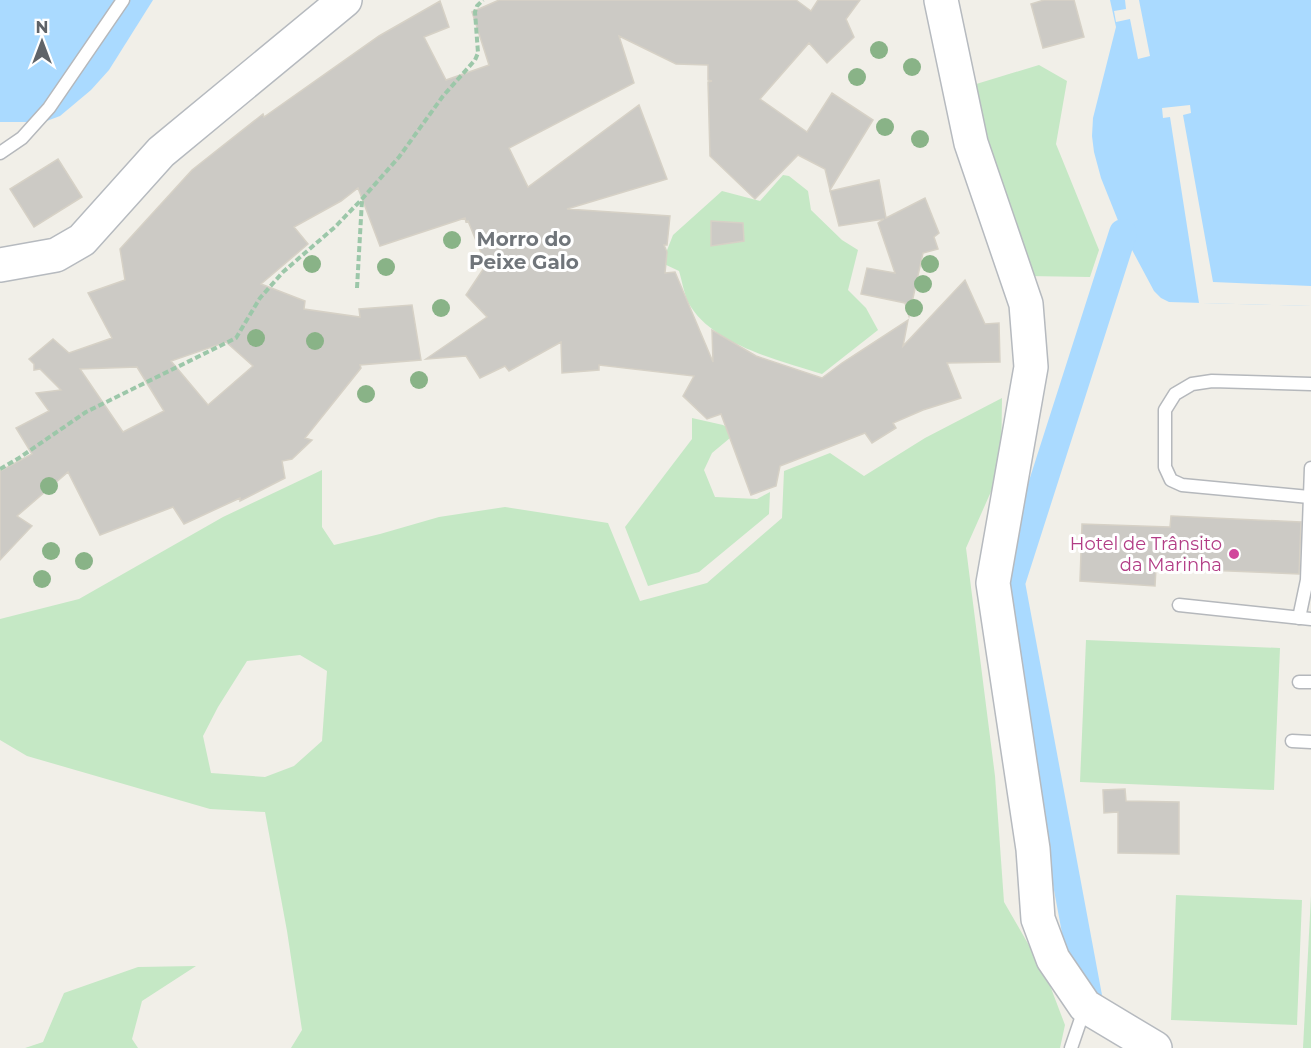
<svg xmlns="http://www.w3.org/2000/svg" width="1311" height="1048" viewBox="0 0 1311 1048" font-family="Montserrat,sans-serif">
  <style>
    .green { fill: #c5e8c5; fill-rule: evenodd }
    .water { fill: #aadaff }
    .pier { fill: #f1efe8 }
    .lines { fill: none; stroke-linecap: round; stroke-linejoin: round }
    .canal { stroke: #aadaff; stroke-width: 28 }
    .building { fill: #cccac5; stroke: #d6d1c6; stroke-width: 1.5; fill-rule: evenodd }
    .lane-casing { stroke: #b5b8bc; stroke-width: 15 }
    .secondary-casing { stroke: #b6babf; stroke-width: 36 }
    .path { stroke: #9cc7a9; stroke-width: 4; stroke-dasharray: 6 3; stroke-linecap: butt }
    .lane { stroke: #fff; stroke-width: 12 }
    .secondary { stroke: #fff; stroke-width: 33 }
    .tree { fill: #89b387 }
    .hotel-dot { fill: #d1479c; stroke: #fff; stroke-width: 2 }
    .labels { text-anchor: middle; stroke-width: 6; stroke-linejoin: round; paint-order: stroke }
    .hotel-label { font-size: 18px; fill: #b23c85; stroke: #fff; text-anchor: end }
    .neighbourhood-label { font-size: 20px; font-weight: bold; fill: #70757a; stroke: #fff }
  </style>
  <rect width="100%" height="100%" fill="#f1efe8"/>
  <!-- green -->
  <g class="green">
    <path d="M1039,65L1067,81L1056,144L1099,250L1090,277L1027,276L973,85Z"/>
    <path d="M783,175L789,176L808,191L811,210L842,240L858,250L848,290L866,308L878,330L822,374C779,360 711,345 688,302C684,293 682,281 679,271L662,263L673,235L722,191L760,201Z"/>
    <path d="M1002,398L1001,469L966,548L995,776L1004,902L1046,975L1065,1025L1060,1048H291L302,1030L287,931L265,812L210,809L27,756L0,740V619L79,599L223,517L322,470V527L334,545L380,534L439,517L505,507L608,523L640,601L707,583L782,518L784,471L830,453L864,476L925,438ZM300,655L327,671L322,741L294,766L265,777L211,773L203,736L218,707L247,661Z"/>
    <path d="M692,418L723,425L736,433L712,453L704,470L715,497L757,499L770,492L769,514L699,572L648,586L625,527L692,439Z"/>
    <path d="M1086,640L1280,648L1274,790L1080,782Z"/>
    <path d="M1176,895L1302,900L1297,1025L1171,1020Z"/>
    <path d="M1311,896V1048H1303Z"/>
    <path d="M196,966L142,1001L132,1039L138,1048H25L43,1042L64,993L138,967Z"/>
  </g>
  <!-- water -->
  <g class="water">
    <path d="M0,0H153L109,70L91,90L60,116L44,122H0Z"/>
    <path d="M1110,0H1311V306L1169,302L1161,298L1154,291L1123,233L1101,178L1094,152L1092,136L1093,118L1116,27Z"/>
  </g>
  <!-- pier -->
  <g class="pier">
    <path d="M1125,0H1139L1150,56L1138,59L1130,19L1116,22L1114,11L1126,9Z"/>
    <path d="M1190,105L1191,113L1183,115L1213,282L1311,286V306L1199,303L1170,117L1163,118L1162,108Z"/>
  </g>
  <g class="lines">
    <!-- canal -->
    <path class="canal" d="M1090,1007L1011,583L1123,233"/>
  </g>
  <!-- building -->
  <g class="building">
    <path d="M499,0H796L811,11L818,0H860L846,19L854,37L827,63L809,43L760,99L807,132L832,93L873,120L830,190L825,169L798,155L755,199L710,156L708,82L712,81L708,80V65L676,64L619,36L634,83L509,148L528,187L639,105L667,179L567,209L670,216L667,245H664L667,252L665,273L675,272L713,362L712,330L756,356L822,378L842,363L908,320L903,346L965,280L985,324L999,323L1000,362L947,363L961,398L923,410L893,423L896,428L872,443L865,433L780,466L776,486L751,495L721,414L707,419L683,396L694,376L599,365V370L562,373L561,342L509,371L505,366L480,378L466,356L426,359L487,317L466,295L486,265L468,221L466,222L465,218L380,246L358,188L341,201L294,227L308,244L261,284L305,301L304,309L360,317L359,309L412,305L421,360L360,365L361,368L305,438L312,440L292,459L282,461L285,478L240,501V498L184,524L173,507L100,535L68,472L17,516L32,526L0,560V471L32,454L16,428L49,411L36,393L61,390L40,369L34,370V364L29,359L53,339L69,353L112,338L88,293L125,280L120,249L192,170L263,114L264,117L379,36L440,1L449,27L424,37L446,80L489,65L472,12ZM226,342L253,366L208,405L171,361ZM137,367L164,411L123,432L80,369Z"/>
    <path d="M1044,0H1074L1084,37L1043,48L1031,4Z"/>
    <path d="M58,159L82,197L34,227L10,189Z"/>
    <path d="M879,180L886,218L925,198L939,233L934,237L938,249L923,253L909,316L905,303L861,294L867,268L895,273L878,223L884,219L839,226L830,191Z"/>
    <path d="M711,221L743,223L744,241L711,246Z"/>
    <path d="M1171,516L1301,522L1299,574L1156,568L1155,586L1080,581L1082,524L1170,527Z"/>
    <path d="M1125,789L1126,801L1179,802V854L1118,853V812L1104,813L1103,790Z"/>
  </g>
  <g class="lines">
    <!-- lane casing -->
    <g class="lane-casing">
      <g id="lane">
        <path d="M0,153L22,138L49,108L123,0"/>
        <path d="M1309,497L1182,485L1171,480L1165,467V410L1175,394L1192,384L1212,381L1311,384"/>
        <path d="M1179,605L1311,619"/>
        <path d="M1299,618L1307,580L1311,468"/>
        <path d="M1299,682H1311"/>
        <path d="M1292,741L1311,742"/>
        <path d="M1071,1048L1085,1007"/>
      </g>
    </g>
    <!-- secondary casing -->
    <g class="secondary-casing">
      <g id="secondary">
        <path d="M941,0L971,143L1026,304L1031,367L993,583L1033,849L1038,919L1053,959L1085,1006L1155,1048"/>
        <path d="M0,265L56,255L82,240L161,152L345,0"/>
      </g>
    </g>
    <!-- path -->
    <g class="path">
      <path d="M357,288L362,200"/>
      <path d="M0,469L19,458L86,412L236,338L260,298L283,272L335,227L362,199L399,157L443,96L475,60L478,53L475,12L477,6L483,0"/>
    </g>
    <!-- lane -->
    <use href="#lane" class="lane"/>
    <!-- secondary -->
    <use href="#secondary" class="secondary"/>
  </g>
  <!-- trees -->
  <g class="tree">
    <circle cx="879" cy="50" r="9"/>
    <circle cx="912" cy="67" r="9"/>
    <circle cx="857" cy="77" r="9"/>
    <circle cx="885" cy="127" r="9"/>
    <circle cx="920" cy="139" r="9"/>
    <circle cx="452" cy="240" r="9"/>
    <circle cx="312" cy="264" r="9"/>
    <circle cx="930" cy="264" r="9"/>
    <circle cx="386" cy="267" r="9"/>
    <circle cx="923" cy="284" r="9"/>
    <circle cx="441" cy="308" r="9"/>
    <circle cx="914" cy="308" r="9"/>
    <circle cx="256" cy="338" r="9"/>
    <circle cx="315" cy="341" r="9"/>
    <circle cx="419" cy="380" r="9"/>
    <circle cx="366" cy="394" r="9"/>
    <circle cx="49" cy="486" r="9"/>
    <circle cx="51" cy="551" r="9"/>
    <circle cx="84" cy="561" r="9"/>
    <circle cx="42" cy="579" r="9"/>
  </g>
  <!-- markers -->
  <circle class="hotel-dot" cx="1234" cy="554" r="6"/>
  <g class="labels">
    <!-- hotel labels -->
    <g class="hotel-label">
      <text x="1222" y="550">Hotel de Trânsito<tspan x="1222" dy="21">da Marinha</tspan></text>
    </g>
    <!-- neighbourhood labels -->
    <g class="neighbourhood-label">
      <text x="524" y="246">Morro do<tspan x="524" dy="23">Peixe Galo</tspan></text>
    </g>
  </g>
  <!-- north arrow -->
  <g transform="translate(42 42)" stroke="#ffffff" stroke-width="4.5" paint-order="stroke">
  <path d="M0-4.5L10 22L0 15L-10 22Z" fill="#5f6368"/>
  <text y="-9" font-size="16" font-weight="bold" text-anchor="middle" fill="#5f6368">N</text>
  </g>
</svg>
